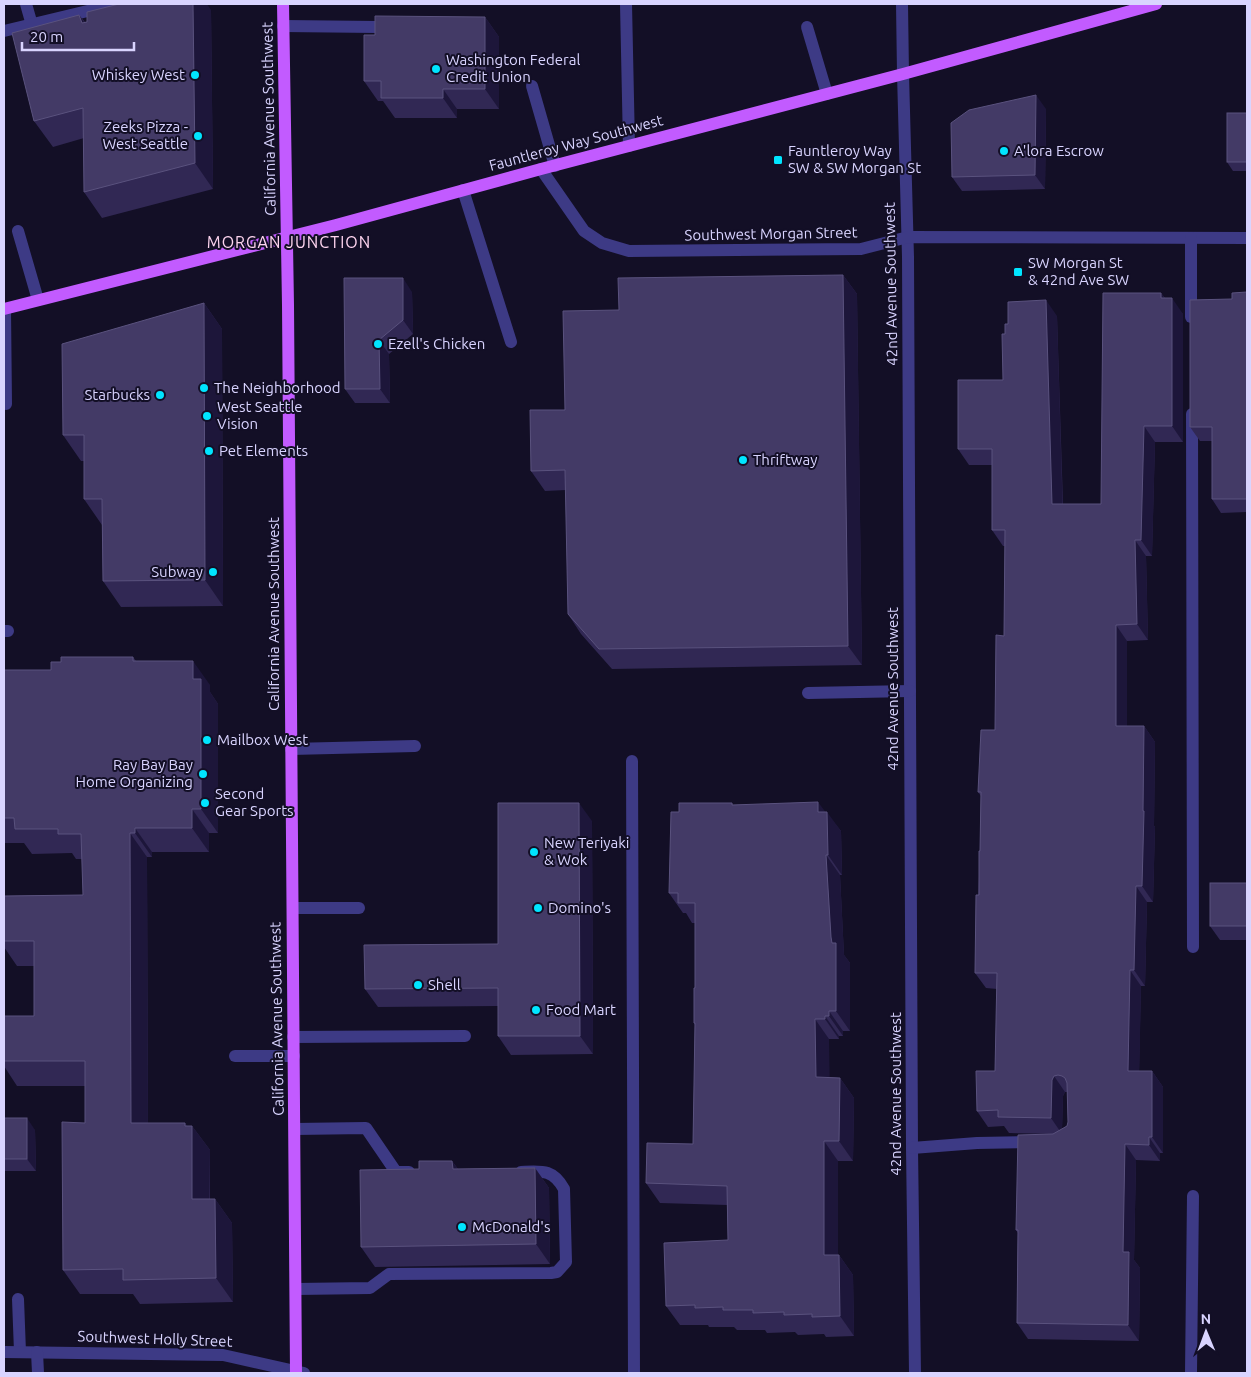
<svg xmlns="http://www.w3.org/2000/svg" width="1251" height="1377" viewBox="0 0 1251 1377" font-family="Ubuntu,sans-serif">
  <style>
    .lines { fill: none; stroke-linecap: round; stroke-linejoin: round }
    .minor { stroke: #3d3a85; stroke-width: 12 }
    .major { stroke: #c25bff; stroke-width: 12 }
    .wall { fill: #312854; fill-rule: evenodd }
    .shaded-wall { fill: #1d163a }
    .building { fill: #433a66; stroke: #5a527e }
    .poi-dot { fill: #00e5ff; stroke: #130f26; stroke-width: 2 }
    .labels { text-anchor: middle; stroke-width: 4; stroke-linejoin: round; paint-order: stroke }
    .poi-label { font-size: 15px; fill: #d9d4ff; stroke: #130f26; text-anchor: start }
    .street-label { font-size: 15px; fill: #d9d4ff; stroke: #130f26 }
    .neighbourhood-label { font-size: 16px; letter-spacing: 1px; fill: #ffd6f0; stroke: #130f26 }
  </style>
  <rect width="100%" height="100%" fill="#130f26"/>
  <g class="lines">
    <!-- minor -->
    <g class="minor">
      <path d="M26,4L32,25"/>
      <path d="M626,4L629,146"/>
      <path d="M902,4L903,74L908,257L912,1148L915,1373"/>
      <path d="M283,26L378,27"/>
      <path d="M807,27L827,94"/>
      <path d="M4,31L117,4"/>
      <path d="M532,86L555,166"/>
      <path d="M541,169L584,231L602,243L629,251L861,249L908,237L1247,238"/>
      <path d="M463,190L511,342"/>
      <path d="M18,231L38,300"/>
      <path d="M1191,238V317"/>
      <path d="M5,309L6,404"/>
      <path d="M1192,414L1193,947"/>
      <path d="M4,631H8"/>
      <path d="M808,693L910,691"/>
      <path d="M291,749L415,746"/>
      <path d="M632,761L634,1373"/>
      <path d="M293,908H359"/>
      <path d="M293,1037L465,1036"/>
      <path d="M235,1056H294"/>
      <path d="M295,1129L366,1128L396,1172H409"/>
      <path d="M912,1148L977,1143L1034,1142"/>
      <path d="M296,1289L370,1288L389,1274L551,1273L557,1272L566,1262L564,1189C553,1169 542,1171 521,1172"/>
      <path d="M18,1299L20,1352"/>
      <path d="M4,1352L223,1355L304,1373"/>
      <path d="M37,1352L38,1373"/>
      <path d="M1191,1373L1193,1196"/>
    </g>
    <!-- major -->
    <g class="major">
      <path d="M283,4L288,305L296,1373"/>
      <path d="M4,309L336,225L541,169L903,74L1156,4"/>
    </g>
  </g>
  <!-- wall -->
  <g class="wall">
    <path d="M211,10L213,189L102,218L84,192V138L53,147L34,121L79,15L85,22Z"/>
    <path d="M485,17L499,37V109H457V118H395L383,101H378L364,81L375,35Z"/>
    <path d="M1046,109L1045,189L962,191L952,177Z"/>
    <path d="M1247,113V171H1233L1227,162Z"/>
    <path d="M843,275L857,294L862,665L612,669L581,634L568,614L566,490L545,491L531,471L619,310Z"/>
    <path d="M412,292L413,334L389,354L390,403H355L345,389Z"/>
    <path d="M1247,292V512L1221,513L1212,499V441H1200L1190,427L1232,299Z"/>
    <path d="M1161,293L1165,298L1183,314V442H1155L1152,556H1146L1148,640L1127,641V726H1144L1155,742L1154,826L1155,827L1153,902H1147L1145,986H1141L1139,1071H1152L1163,1087V1153H1160V1161L1136,1160L1134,1260L1140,1268L1139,1341L1028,1339L1017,1323L1018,1233L1016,1230L1054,1134L1009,1133L1004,1126L988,1127L977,1111L995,1071L997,989L986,988L975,973L980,851L981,796L978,792L995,730L1004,636L1005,546H1003L992,530V465H969L958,449L1003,380L1005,334L1008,324L1057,316L1063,504H1101ZM1065,1092H1067L1068,1122L1067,1126L1062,1129L1063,1096Z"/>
    <path d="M204,303L222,329L223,606L121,607L103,581L102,525L84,499V461H81L63,435Z"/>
    <path d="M133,657L136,661L210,685V692L218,704V833H209V852H152V857H147L148,1123H185L187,1126H192L210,1150V1199H215L232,1223L233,1302L140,1304L133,1294H80L63,1270L85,1123V1086H17L4,1066V1016H34V966H17L4,947V896L83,895L82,859H76L72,853L32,854L24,843H4V670H51L61,662Z"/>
    <path d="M732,803L733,805L825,812L841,831L842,875H840L844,955L850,963V1031H843V1036H839V1039H829V1077L840,1078L854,1098L853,1161H838V1255H839L853,1275L854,1336L826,1337L824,1334L798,1335L795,1332L767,1333L765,1330H737L734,1327H709L708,1325H680L666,1306L728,1240L727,1205L660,1203L646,1183L693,1144L695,1025L694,1023L695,988V923H692L686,913H683L669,893L679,812Z"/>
    <path d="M592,821L593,1054L511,1055L498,1036V1006L378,1007L365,989L498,944Z"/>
    <path d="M1247,883V940H1220L1210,926Z"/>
    <path d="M4,1118L35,1130L36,1171H4Z"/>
    <path d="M452,1161L458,1169L535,1168L549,1188L550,1264L375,1267L361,1247L419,1169Z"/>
  </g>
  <!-- shaded-wall -->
  <g class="shaded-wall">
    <path d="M193,4H207L211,10L213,189L195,163Z"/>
    <path d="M79,15L97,40L82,23Z"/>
    <path d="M485,17L499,37V109L485,89Z"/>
    <path d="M443,89L457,109V118L443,98Z"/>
    <path d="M1036,95L1046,109L1045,189L1035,175Z"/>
    <path d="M843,275L857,294L862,665L848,646Z"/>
    <path d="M403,278L412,292L413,334L403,320Z"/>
    <path d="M1161,293L1172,308V298L1183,314V442L1172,426Z"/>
    <path d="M1046,300L1057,316L1063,520L1052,504Z"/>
    <path d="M204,303L222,329L223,606L205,580Z"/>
    <path d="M379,340L389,354L390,403L380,389Z"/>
    <path d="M1144,426L1155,442L1152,556L1141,540Z"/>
    <path d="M1135,540L1146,556L1148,640L1137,624Z"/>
    <path d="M1116,625L1127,641V742L1116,726Z"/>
    <path d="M193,661L210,685V692L218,704V833L201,809L193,679Z"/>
    <path d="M1144,726L1155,742L1154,826L1155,827L1153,902L1142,886Z"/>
    <path d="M818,802L827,814V812L841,831L842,875L828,855L818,812Z"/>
    <path d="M579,803L592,821L593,1054L580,1036Z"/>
    <path d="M192,809L209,833V852L192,828Z"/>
    <path d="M135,828L152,852V857L135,833Z"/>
    <path d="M130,833L147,857L148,1147L131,1123Z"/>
    <path d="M826,855L840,875L844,955L850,963V1031L836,1011L831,937Z"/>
    <path d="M1136,886L1147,902L1145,986L1134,970Z"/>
    <path d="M1130,970L1141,986L1139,1087L1128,1071Z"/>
    <path d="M829,1011L843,1031V1036L829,1016Z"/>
    <path d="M825,1016L839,1036V1039L825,1019Z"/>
    <path d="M815,1019L829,1039L830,1097L816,1077Z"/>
    <path d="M1152,1071L1163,1087V1153L1152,1137Z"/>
    <path d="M1054,1076L1065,1092L1063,1096L1062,1134L1051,1118L1052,1080Z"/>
    <path d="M840,1078L854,1098L853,1161L839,1141Z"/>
    <path d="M27,1118L35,1130L36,1171L27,1159Z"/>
    <path d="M185,1123L192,1133V1126L210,1150L209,1224L192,1199Z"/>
    <path d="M1149,1137L1160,1153V1161L1149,1145Z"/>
    <path d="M824,1141L838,1161V1275L824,1255Z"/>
    <path d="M1125,1144L1136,1160L1134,1260L1140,1268L1139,1341L1128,1325L1123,1252Z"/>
    <path d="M452,1161L467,1181L453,1169Z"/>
    <path d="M535,1168L549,1188L550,1264L536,1244Z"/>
    <path d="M215,1199L232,1223L233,1302L216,1278Z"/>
    <path d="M839,1255L853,1275L854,1336L840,1316Z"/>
  </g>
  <!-- building -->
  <g class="building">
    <path d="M119,4H193L195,163L84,192L83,108L34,121L12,33L79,15L82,23L87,22V12Z"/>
    <path d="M375,16L485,17V89H443V98H381V81H364V35H375Z"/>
    <path d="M1036,95L1035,175L952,177L951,123L969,110Z"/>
    <rect x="1227" y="113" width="20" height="49"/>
    <path d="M843,275L848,646L599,649L568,614L565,470L531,471L530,410H565L563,311L619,310L618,278Z"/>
    <path d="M344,278H403V320L379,340L380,389H345Z"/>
    <path d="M1247,292V499H1212V427H1190V300L1232,299V293Z"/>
    <path d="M1103,293H1161V298H1172V426H1144L1141,540H1135L1137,624L1116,625V726H1144L1143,811H1144L1142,886H1136L1134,970H1130L1128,1071H1152V1137H1149V1145L1125,1144L1123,1252H1129L1128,1325L1017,1323L1018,1230H1016L1018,1135L1053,1134L1067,1126L1068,1122L1067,1083L1065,1078L1062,1076L1058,1075L1054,1076L1052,1080L1051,1118L998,1117V1110L977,1111L976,1071H995L997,973H975L976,895H979V851H980L981,792H978L981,730H995L996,635L1004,636L1005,530H992V449H958V380H1003L1002,334H1005V324H1008V302L1046,300L1052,504H1101Z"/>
    <path d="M204,303L205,580L103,581L102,499H84V435H63L62,344Z"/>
    <path d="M61,657H133V661H193V679H201V809H192V828H135V833H130L131,1123H185V1126H192V1199H215L216,1278L123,1280V1269L63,1270L62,1122L85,1123V1061H4V1016H34V941H4V896L83,895L81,834H58V829H15L14,818H4V670H51V662H61Z"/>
    <path d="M818,802V812H827L828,855H826L831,937L832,943H836V1011H829V1016H825V1019H815L816,1077L840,1078L839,1141H824V1255H839L840,1316L812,1317V1314L784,1315V1312L753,1313V1310H723V1307L695,1308V1305L666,1306L664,1243L728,1240L727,1186L646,1183L647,1143L693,1144L695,1023H694V988H695V903H678V893H669L671,812H679V803H732V805Z"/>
    <path d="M498,803H579L580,1036H498V988L365,989L364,945L498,944Z"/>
    <rect x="1210" y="883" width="37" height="43"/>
    <rect x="4" y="1118" width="23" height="41"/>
    <path d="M419,1161H452L453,1169L535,1168L536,1244L361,1247L360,1170L419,1169Z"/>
  </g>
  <!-- markers -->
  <g class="poi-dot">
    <circle cx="436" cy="69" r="5"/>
    <circle cx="195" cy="75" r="5"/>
    <circle cx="198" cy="136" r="5"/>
    <circle cx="1004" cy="151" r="5"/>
    <rect x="773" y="155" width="10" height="10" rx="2.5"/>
    <rect x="1013" y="267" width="10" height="10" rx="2.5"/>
    <circle cx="378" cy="344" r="5"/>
    <circle cx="204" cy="388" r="5"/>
    <circle cx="160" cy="395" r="5"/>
    <circle cx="207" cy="416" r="5"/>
    <circle cx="209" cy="451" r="5"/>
    <circle cx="743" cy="460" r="5"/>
    <circle cx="213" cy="572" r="5"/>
    <circle cx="207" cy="740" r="5"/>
    <circle cx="203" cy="774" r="5"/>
    <circle cx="205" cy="803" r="5"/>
    <circle cx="534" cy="852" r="5"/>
    <circle cx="538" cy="908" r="5"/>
    <circle cx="418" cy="985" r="5"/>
    <circle cx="536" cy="1010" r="5"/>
    <circle cx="462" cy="1227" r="5"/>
  </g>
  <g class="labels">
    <!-- poi labels -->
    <g class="poi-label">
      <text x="446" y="65">Washington Federal<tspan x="446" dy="17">Credit Union</tspan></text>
      <text x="185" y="80" text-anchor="end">Whiskey West</text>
      <text x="188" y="132" text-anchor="end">Zeeks Pizza -<tspan x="188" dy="17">West Seattle</tspan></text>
      <text x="788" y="156">Fauntleroy Way<tspan x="788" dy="17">SW &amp; SW Morgan St</tspan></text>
      <text x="1014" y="156">A'lora Escrow</text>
      <text x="1028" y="268">SW Morgan St<tspan x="1028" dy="17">&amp; 42nd Ave SW</tspan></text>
      <text x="388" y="349">Ezell's Chicken</text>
      <text x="214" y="393">The Neighborhood</text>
      <text x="150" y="400" text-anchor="end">Starbucks</text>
      <text x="217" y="412">West Seattle<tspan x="217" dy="17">Vision</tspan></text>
      <text x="219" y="456">Pet Elements</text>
      <text x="753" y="465">Thriftway</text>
      <text x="203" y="577" text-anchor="end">Subway</text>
      <text x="217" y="745">Mailbox West</text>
      <text x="193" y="770" text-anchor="end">Ray Bay Bay<tspan x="193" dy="17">Home Organizing</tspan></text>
      <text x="215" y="799">Second<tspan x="215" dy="17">Gear Sports</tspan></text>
      <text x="544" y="848">New Teriyaki<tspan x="544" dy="17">&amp; Wok</tspan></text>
      <text x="548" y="913">Domino's</text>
      <text x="428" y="990">Shell</text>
      <text x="546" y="1015">Food Mart</text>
      <text x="472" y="1232">McDonald's</text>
    </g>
    <!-- street labels -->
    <g class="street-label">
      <text transform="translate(269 119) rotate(-91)" y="5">California Avenue Southwest</text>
      <text transform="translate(576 143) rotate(-15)" y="5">Fauntleroy Way Southwest</text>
      <text transform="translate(771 234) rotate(-1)" y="5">Southwest Morgan Street</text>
      <text transform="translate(891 284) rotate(-91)" y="5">42nd Avenue Southwest</text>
      <text transform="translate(274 614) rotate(-90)" y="5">California Avenue Southwest</text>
      <text transform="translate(893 689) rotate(-90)" y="5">42nd Avenue Southwest</text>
      <text transform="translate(277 1019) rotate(-91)" y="5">California Avenue Southwest</text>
      <text transform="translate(896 1094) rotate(-90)" y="5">42nd Avenue Southwest</text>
      <text transform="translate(155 1339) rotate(2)" y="5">Southwest Holly Street</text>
    </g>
    <!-- neighbourhood labels -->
    <g class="neighbourhood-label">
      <text x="289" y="248">MORGAN JUNCTION</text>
    </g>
  </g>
  <!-- border -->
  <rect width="1251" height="1377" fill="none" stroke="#d9d4ff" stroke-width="10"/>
  <!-- north arrow -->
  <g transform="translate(1206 1332) rotate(359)" stroke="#130f26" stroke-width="4" paint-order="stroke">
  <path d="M0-4L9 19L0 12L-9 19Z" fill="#d9d4ff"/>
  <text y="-8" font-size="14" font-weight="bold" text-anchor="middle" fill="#d9d4ff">N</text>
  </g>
  <!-- scale -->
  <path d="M22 42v8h112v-8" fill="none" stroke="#d9d4ff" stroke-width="2.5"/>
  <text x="30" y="42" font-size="15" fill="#d9d4ff" stroke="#130f26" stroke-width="4" paint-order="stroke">20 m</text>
</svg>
